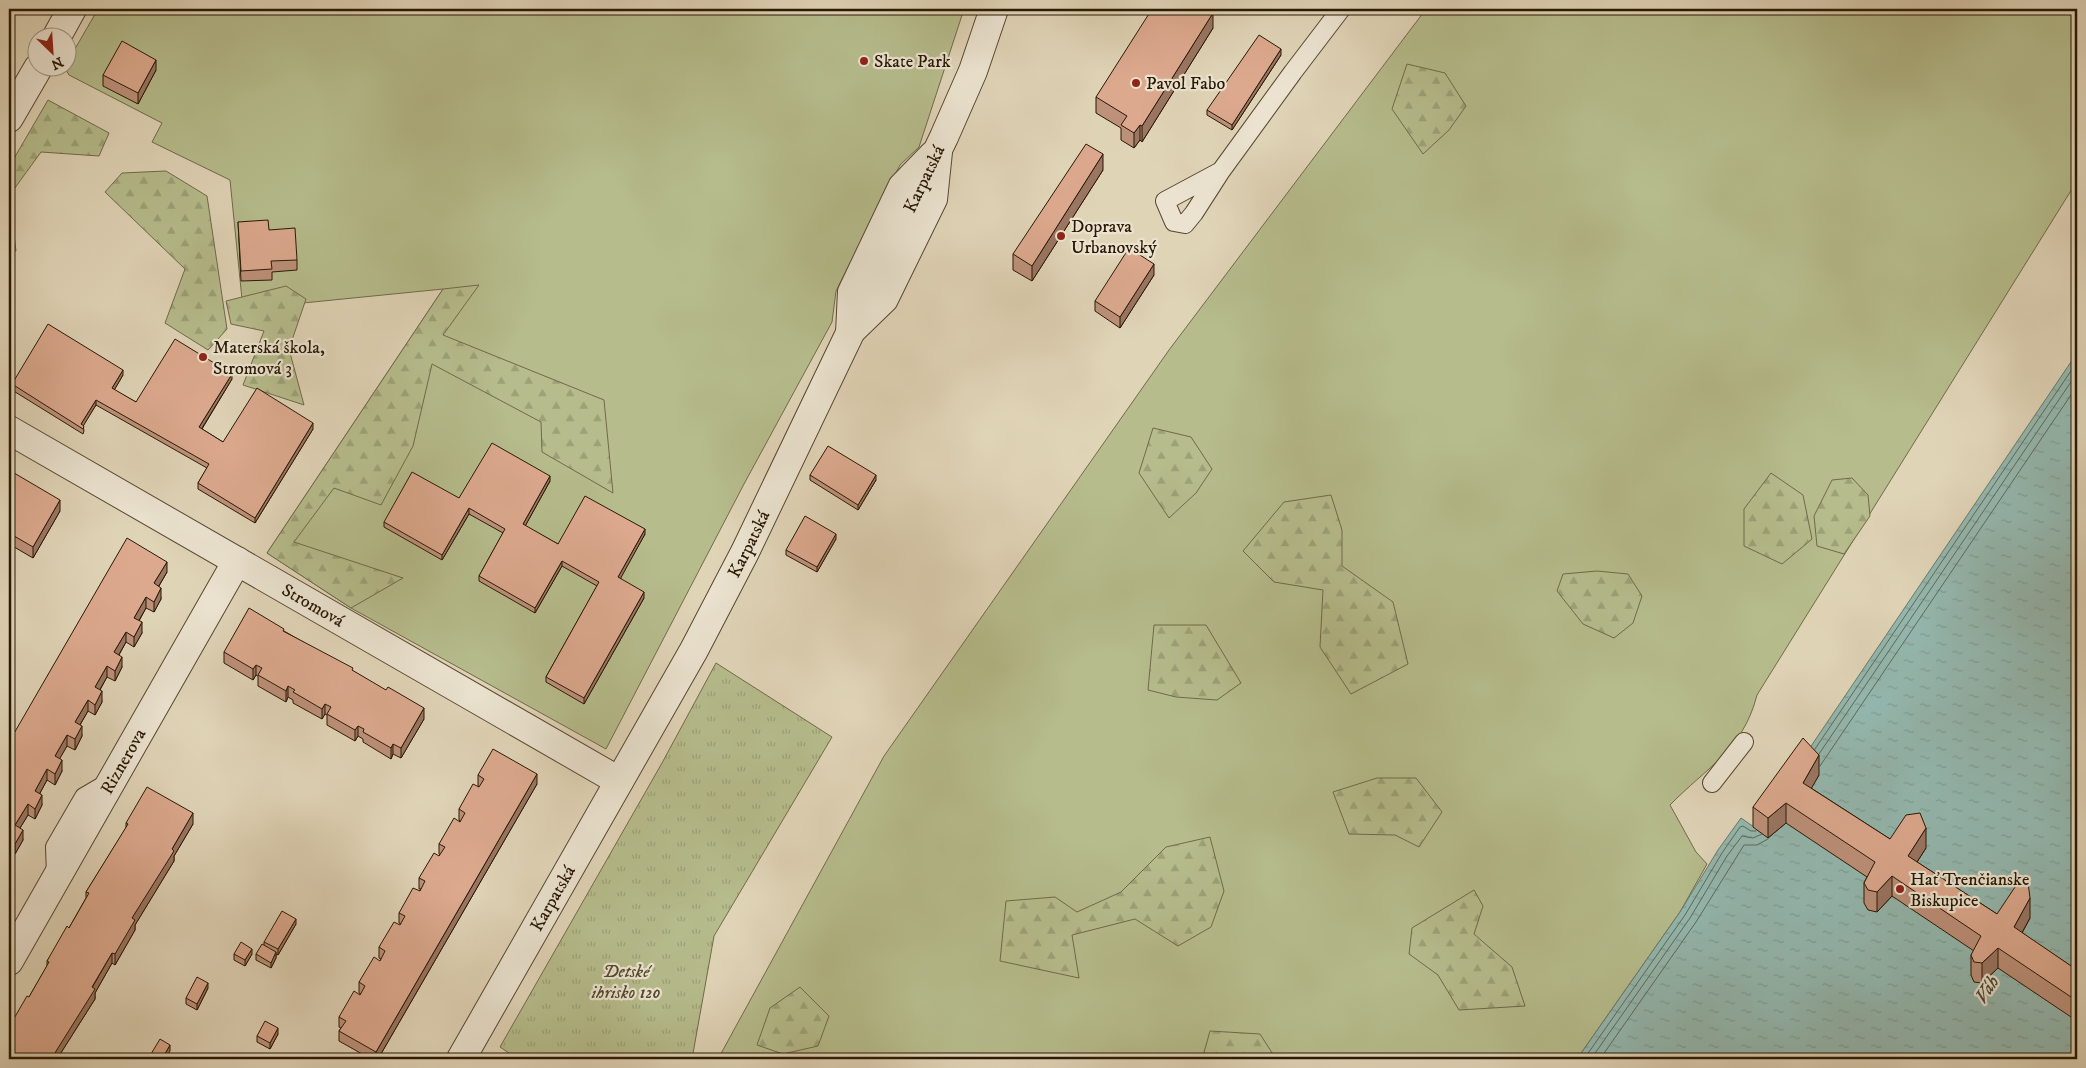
<svg xmlns="http://www.w3.org/2000/svg" width="2086" height="1068" viewBox="0 0 2086 1068" font-family="'IM FELL DW Pica',serif">
  <style>
    .green { fill: #b6bc8c; stroke: #706a48 }
    .forest { fill: url(#forest-firs); stroke: #706a48 }
    .park { fill: url(#park-tufts); stroke: #706a48 }
    .water { fill: url(#water-ripples); stroke: #69786b }
    .lines { fill: none; stroke-linecap: round; stroke-linejoin: round }
    .shore { stroke: #5e685a; stroke-width: 1 }
    .service-casing { stroke: #574731; stroke-width: 20 }
    .minor-casing { stroke: #574731; stroke-width: 30 }
    .service { stroke: #ebe3d0; stroke-width: 18 }
    .minor { stroke: #ebe3d0; stroke-width: 28 }
    .wall { fill: #bd917a; stroke: #291804 }
    .shaded-wall { fill: #9a7663; stroke: #291804 }
    .building { fill: #dca98e; stroke: #291804 }
    .poi-dot { fill: #8f2418; stroke: #ebe3d0; stroke-width: 2 }
    .labels { text-anchor: middle; stroke-width: 4.5; stroke-linejoin: round; paint-order: stroke }
    .poi-label { font-size: 18px; fill: #291804; stroke: #ebe3d0; text-anchor: start }
    .street-label { font-size: 18px; fill: #291804; stroke: #ebe3d0 }
    .park-label { font-size: 18px; font-style: italic; fill: #53492d; stroke: #ebe3d0 }
    .water-label { font-size: 19px; font-style: italic; fill: #494837; stroke: #ebe3d0 }
  </style>
  <defs>
    <pattern id="forest-firs" width="22" height="20" patternUnits="userSpaceOnUse" patternTransform="scale(1.25)"><rect width="22" height="20" fill="#b6bc8c"/><path d="M5 1l3.5 6h-7zM16 11l3.5 6h-7z" fill="#9ca177"/></pattern>
    <pattern id="park-tufts" width="24" height="20" patternUnits="userSpaceOnUse" patternTransform="scale(1.25)"><rect width="24" height="20" fill="#b6bc8c"/><path d="M3 7l-1-3M5 7V3M7 7l1-3M15 17l-1-3M17 17v-4M19 17l1-3" fill="none" stroke="#9ca177"/></pattern>
    <pattern id="water-ripples" width="26" height="14" patternUnits="userSpaceOnUse" patternTransform="scale(1.25)"><rect width="26" height="14" fill="#94b8af"/><path d="M2 4q2-2 4 0t4 0M15 11q2-2 4 0t4 0" fill="none" stroke="#809d95"/></pattern>
  </defs>
  <rect width="100%" height="100%" fill="#e0d4b7"/>
  <filter id="stains"><feTurbulence type="fractalNoise" baseFrequency=".004" numOctaves="4"/><feColorMatrix values="0 0 0 0 .2 0 0 0 0 .09 0 0 0 0 .02 0 0 0 .5 -.17"/></filter>
  <radialGradient id="worn" r=".72"><stop offset=".6" stop-color="#630" stop-opacity="0"/><stop offset="1" stop-color="#630" stop-opacity=".3"/></radialGradient>
  <!-- green -->
  <g class="green">
    <path d="M98,9H964L919,147L900,165L836,291L832,322L744,484L606,749L351,608L267,553L443,289L243,309L230,180L152,142L162,123L69,75L65,68H68V61Z"/>
    <path d="M1426,9H2077V181L1757,695C1743,750 1707,767 1670,805L1696,852L1707,864L1680,912L1577,1059H718L884,756L1169,350Z"/>
  </g>
  <!-- forest -->
  <g class="forest">
    <path d="M1407,64L1445,73L1466,106L1449,130L1423,154L1392,109Z"/>
    <path d="M48,100L109,133L99,156L41,152L9,196L16,251H9V167Z"/>
    <path d="M166,171L207,196L227,329L208,350L165,323L185,269L105,192L122,173Z"/>
    <path d="M479,285L443,335L604,400L613,493L542,452L541,422L432,364L413,446L381,505L334,488L294,542L403,578L351,608L267,553L443,289Z"/>
    <path d="M286,286L306,299L289,349L304,405L243,385L264,331L231,324L226,301Z"/>
    <path d="M1153,428L1191,437L1212,469L1196,493L1169,518L1139,473Z"/>
    <path d="M1771,473L1803,495L1812,539L1782,564L1744,546V509Z"/>
    <path d="M1852,478L1868,495L1870,516L1844,554L1817,546L1814,516L1832,480Z"/>
    <path d="M1331,495L1342,530V566L1393,602L1408,664L1351,694L1320,647L1323,590L1274,582L1243,551L1284,502Z"/>
    <path d="M1597,571L1628,574L1642,596L1633,623L1614,638L1583,624L1557,591L1563,574Z"/>
    <path d="M1154,625H1206L1241,683L1217,700L1176,697L1148,690Z"/>
    <path d="M1377,778H1416L1442,812L1419,847L1395,835L1349,834L1333,792Z"/>
    <path d="M1210,837L1224,891L1211,927L1178,946L1135,919L1072,935L1079,978L1000,961L1006,901L1055,897L1077,912L1121,892L1166,847Z"/>
    <path d="M1474,890L1483,906L1474,934L1512,967L1525,1006L1459,1010L1438,975L1409,954L1412,928Z"/>
    <path d="M800,987L829,1016L818,1046L783,1054L757,1045L770,1008Z"/>
    <path d="M1210,1031L1260,1034L1276,1059H1206L1203,1056Z"/>
  </g>
  <!-- park -->
  <path class="park" d="M716,663L832,737L714,936L692,1059H505L509,1053L500,1047L662,763Z"/>
  <!-- water -->
  <path class="water" d="M2077,353V1059H1577L1680,912L1718,850L1741,818L1754,827L1803,758Z"/>
  <g class="lines">
    <!-- shore -->
    <g class="shore">
      <path d="M1815,749L2077,362"/>
      <path d="M1819,754L2077,373"/>
      <path d="M1820,766L2077,386"/>
      <path d="M1584,1059L1685,915L1722,853L1740,827L1743,826L1751,831H1756"/>
      <path d="M1591,1059L1690,918L1727,856L1742,836L1753,838L1762,834"/>
      <path d="M1600,1059L1696,922L1744,845H1757L1768,839"/>
    </g>
    <!-- service casing -->
    <g class="service-casing">
      <g id="service">
        <path d="M1221,171L1165,201L1174,222L1185,224L1194,213L1221,171L1293,72L1341,9"/>
        <path d="M845,333L847,291L898,184L930,151"/>
        <path d="M856,333L888,302L938,200L943,152"/>
        <path d="M1712,783L1744,742"/>
        <path d="M56,875L55,847L84,797L108,783"/>
      </g>
    </g>
    <!-- minor casing -->
    <g class="minor-casing">
      <g id="minor">
        <path d="M56,38L72,9"/>
        <path d="M9,118L38,68"/>
        <path id="s1" d="M9,430L619,781"/>
        <path id="s2" d="M9,961L237,561"/>
        <path id="s3" d="M461,1059L694,650L745,552L944,137L973,71L994,9"/>
      </g>
    </g>
    <!-- service -->
    <use href="#service" class="service"/>
    <!-- minor -->
    <use href="#minor" class="minor"/>
  </g>
  <!-- wall -->
  <g class="wall">
    <path d="M1213,28L1142,142L1140,140L1134,148L1121,140V128L1096,113V97Z"/>
    <path d="M1281,55L1232,130L1207,115V110Z"/>
    <path d="M156,70L138,104L103,86V75Z"/>
    <path d="M1103,170L1032,281L1013,270V254Z"/>
    <path d="M238,222L269,230L297,260V270L272,272V280L241,281Z"/>
    <path d="M1154,275L1120,328L1095,311V301Z"/>
    <path d="M123,375L114,390L136,402L232,379L202,429L223,442L313,429L255,523L198,489V483L207,468L96,405L83,425L84,431L83,434L12,390V384Z"/>
    <path d="M9,470L60,511L33,558L9,544Z"/>
    <path d="M810,475L876,480L858,510L810,480Z"/>
    <path d="M550,481L525,526L558,544L645,534L620,578L644,598L584,704L546,682V677L597,586L562,566L535,613L479,581V576L503,533L469,514L442,560L384,527V522L459,498Z"/>
    <path d="M836,539L817,572L786,555V550Z"/>
    <path d="M167,572L159,586L161,599L154,612L146,608L139,621L142,633L134,647L126,642L119,655L122,667L115,681L107,677L100,690L102,702L95,715L88,711L80,725L82,736L75,750L67,746L59,759L62,771L55,785L47,780L40,793L42,805L35,819L28,815L20,828L23,840L15,854L9,851V742Z"/>
    <path d="M284,631L353,671L424,719L401,758L393,754L391,759L363,742V739L358,736L355,741L327,725V715L325,714L322,719L293,703V700L288,697L286,702L258,686V676L256,675L253,680L224,663V652Z"/>
    <path d="M478,775L537,784L378,1059H371L339,1041V1031L341,1028L339,1027V1017L360,995L361,994L359,993V982L380,961L381,959L379,958V947L401,924L399,923V913L421,889H419V878L440,855L439,854V844L460,821L459,820V809L479,787L478,786Z"/>
    <path d="M1819,775L1811,788L1890,839L1926,848L1917,862L1997,914L2030,918L2022,933L2077,970V1021L1998,968L1982,983L1974,982L1971,975V955L1974,951L1892,896L1877,912L1868,910L1864,903V883L1867,877L1786,823L1768,838L1753,827V807Z"/>
    <path d="M126,823L193,824L174,856V861L135,925V930L115,965L112,963L95,993V999L57,1059H9V1027L29,997L47,966V961L69,928L86,898V892L126,828Z"/>
    <path d="M296,924L278,955L276,954V958L271,968L256,960V954L264,946V942Z"/>
    <path d="M234,954H252L245,966L234,960Z"/>
    <path d="M208,988L197,1010L186,1004V998Z"/>
    <path d="M2077,1022V1050L2075,1046V1026Z"/>
    <path d="M278,1034L270,1049L257,1042V1036Z"/>
  </g>
  <!-- shaded-wall -->
  <g class="shaded-wall">
    <path d="M1213,13V28L1142,142V126Z"/>
    <path d="M1281,49V55L1232,130V125Z"/>
    <path d="M156,60V70L138,104V93Z"/>
    <path d="M1140,125V140L1134,148V133Z"/>
    <path d="M1103,154V170L1032,281V266Z"/>
    <path d="M1154,264V275L1120,328V317Z"/>
    <path d="M123,370V375L112,394V388Z"/>
    <path d="M232,374V379L199,433V427Z"/>
    <path d="M96,400V405L82,428L81,424Z"/>
    <path d="M313,423V429L255,523V518Z"/>
    <path d="M876,475V480L858,510V505Z"/>
    <path d="M550,476V481L523,530V524Z"/>
    <path d="M60,500V511L33,558V547Z"/>
    <path d="M469,508V514L442,560V555Z"/>
    <path d="M645,529V534L618,583V577Z"/>
    <path d="M836,534V539L817,572V567Z"/>
    <path d="M562,561V566L535,613V608Z"/>
    <path d="M167,562V572L154,594V583Z"/>
    <path d="M161,588V599L154,612V602Z"/>
    <path d="M644,592V598L584,704V698Z"/>
    <path d="M146,597V608L134,629V618Z"/>
    <path d="M142,622V633L134,647V637Z"/>
    <path d="M126,632V642L114,663V652Z"/>
    <path d="M122,657V667L115,681V671Z"/>
    <path d="M256,665V675L253,680V669Z"/>
    <path d="M107,666V677L95,698V687Z"/>
    <path d="M288,686V697L286,702V691Z"/>
    <path d="M102,691V702L95,715V705Z"/>
    <path d="M88,700V711L75,733V722Z"/>
    <path d="M325,704V714L322,719V709Z"/>
    <path d="M424,708V719L401,758V748Z"/>
    <path d="M82,726V736L75,750V739Z"/>
    <path d="M358,726V736L355,741V730Z"/>
    <path d="M67,735V746L55,767V756Z"/>
    <path d="M393,744V754L391,759V748Z"/>
    <path d="M1819,755V775L1803,803V783Z"/>
    <path d="M62,760V771L55,785V774Z"/>
    <path d="M47,769V780L35,802V791Z"/>
    <path d="M537,774V784L378,1059H376V1052Z"/>
    <path d="M42,795V805L35,819V809Z"/>
    <path d="M1786,803V823L1768,838V818Z"/>
    <path d="M28,804V815L15,836V825Z"/>
    <path d="M193,813V824L174,856V861L135,925V930L115,965V954L132,918Z"/>
    <path d="M1926,828V848L1908,876V856Z"/>
    <path d="M23,830V840L15,854V844Z"/>
    <path d="M1892,876V896L1877,912V892Z"/>
    <path d="M2030,898V918L2014,947V927Z"/>
    <path d="M296,919V924L278,955V949Z"/>
    <path d="M1998,948V968L1982,983V963Z"/>
    <path d="M252,949V954L245,966V960Z"/>
    <path d="M276,952V958L271,968V963Z"/>
    <path d="M112,953V963L95,993V999L57,1059H53V1056Z"/>
    <path d="M208,983V988L197,1010V1004Z"/>
    <path d="M278,1028V1034L270,1049V1043Z"/>
    <path d="M170,1045V1051L165,1059H162Z"/>
  </g>
  <!-- building -->
  <g class="building">
    <path d="M1152,9H1207L1213,13L1142,126L1140,125L1134,133L1121,125L1127,116L1096,97Z"/>
    <path d="M1259,35L1281,49L1232,125L1207,110Z"/>
    <path d="M122,41L156,60L138,93L103,75Z"/>
    <path d="M1086,144L1103,154L1032,266L1013,254Z"/>
    <path d="M268,220L269,230L295,228L297,260L271,261L272,269L241,271L238,222Z"/>
    <path d="M1129,248L1154,264L1120,317L1095,301Z"/>
    <path d="M48,324L123,370L112,388L136,402L175,339L232,374L199,427L223,442L257,388L313,423L255,518L198,483L209,464L96,400L81,424L84,426L83,429L12,384Z"/>
    <path d="M492,443L550,476L523,524L558,544L585,496L645,529L618,577L644,592L584,698L546,677L599,582L562,561L535,608L479,576L505,529L469,508L442,555L384,522L412,472L459,498Z"/>
    <path d="M828,446L876,475L858,505L810,475Z"/>
    <path d="M9,470L60,500L33,547L9,533Z"/>
    <path d="M805,516L836,534L817,567L786,550Z"/>
    <path d="M127,538L167,562L154,583L161,588L154,602L146,597L134,618L142,622L134,637L126,632L114,652L122,657L115,671L107,666L95,687L102,691L95,705L88,700L75,722L82,726L75,739L67,735L55,756L62,760L55,774L47,769L35,791L42,795L35,809L28,804L15,825L23,830L15,844L9,840V742Z"/>
    <path d="M249,608L284,629L283,631L353,668L352,670L386,690L388,687L424,708L401,748L393,744L391,748L363,732L364,729L358,726L355,730L327,714L331,707L325,704L322,709L293,692L295,690L288,686L286,691L258,675L262,668L256,665L253,669L224,652Z"/>
    <path d="M1803,738L1819,755L1803,783L1890,839L1906,815L1920,813L1926,828L1908,856L1997,914L2015,887L2028,882L2030,898L2014,927L2077,970V1001L1998,948L1982,963L1974,962L1971,955L1981,936L1892,876L1877,892L1868,890L1864,883L1875,862L1786,803L1768,818L1753,807Z"/>
    <path d="M493,749L537,774L376,1052L339,1031L346,1021L339,1017L354,991L360,995L365,986L359,982L374,957L380,961L385,951L379,947L394,922L400,925L405,916L399,913L413,888L420,891L425,881L419,878L434,853L439,856L445,847L439,844L454,818L460,822L465,813L459,809L473,784L479,787L484,779L478,775Z"/>
    <path d="M147,787L193,813L172,849L174,851L132,918L135,920L115,954L112,953L92,987L95,989L53,1056L55,1058L54,1059H9V1027L27,996L29,997L49,962L47,961L67,926L69,928L89,893L86,892L128,824L126,823Z"/>
    <path d="M282,911L296,919L278,949L264,942Z"/>
    <path d="M241,942L252,949L245,960L234,954Z"/>
    <path d="M262,944L276,952L271,963L256,954Z"/>
    <path d="M197,977L208,983L197,1004L186,998Z"/>
    <path d="M265,1021L278,1028L270,1043L257,1036Z"/>
    <path d="M2077,1022V1030L2075,1026Z"/>
    <path d="M160,1039L170,1045L162,1059H148Z"/>
  </g>
  <!-- markers -->
  <g class="poi-dot">
    <circle cx="864" cy="61" r="5"/>
    <circle cx="1136" cy="83" r="5"/>
    <circle cx="1061" cy="236" r="5"/>
    <circle cx="203" cy="357" r="5"/>
    <circle cx="1900" cy="889" r="5"/>
  </g>
  <g class="labels">
    <!-- poi labels -->
    <g class="poi-label">
      <text x="874" y="67">Skate Park</text>
      <text x="1146" y="89">Pavol Fabo</text>
      <text x="1071" y="232">Doprava<tspan x="1071" dy="21">Urbanovský</tspan></text>
      <text x="213" y="353">Materská škola,<tspan x="213" dy="21">Stromová 3</tspan></text>
      <text x="1910" y="885">Hať Trenčianske<tspan x="1910" dy="21">Biskupice</tspan></text>
    </g>
    <!-- street labels -->
    <g class="street-label">
      <text dy="6" stroke="none"><textPath href="#s3" startOffset="995">Karpatská</textPath></text>
      <text dy="6" stroke="none"><textPath href="#s3" startOffset="590">Karpatská</textPath></text>
      <text dy="6" stroke="none"><textPath href="#s1" startOffset="351">Stromová</textPath></text>
      <text dy="6" stroke="none"><textPath href="#s2" startOffset="230">Riznerova</textPath></text>
      <text dy="6" stroke="none"><textPath href="#s3" startOffset="185">Karpatská</textPath></text>
    </g>
    <!-- park labels -->
    <g class="park-label">
      <text x="626" y="977">Detské<tspan x="626" dy="21">ihrisko 120</tspan></text>
    </g>
    <!-- water labels -->
    <g class="water-label">
      <text transform="translate(1986 989) rotate(-58)" y="7">Váh</text>
    </g>
  </g>
  <!-- margin -->
  <rect width="2086" height="1068" fill="none" stroke="#e0d4b7" stroke-width="30"/>
  <rect x="10" y="10" width="2066" height="1048" fill="none" stroke="#291804" stroke-width="2.5"/>
  <rect x="15" y="15" width="2056" height="1038" fill="none" stroke="#291804"/>
  <!-- north arrow -->
  <g transform="translate(52 52) rotate(155)"><circle r="24" fill="#ebe3d0" stroke="#9d927e"/>
  <path d="M0-4L9 19L0 12L-9 19Z" fill="#8f2418"/>
  <text y="-8" font-size="14" font-weight="bold" text-anchor="middle" fill="#291804">N</text>
  </g>
  <rect width="100%" height="100%" filter="url(#stains)"/>
  <rect width="100%" height="100%" fill="url(#worn)"/>
</svg>
